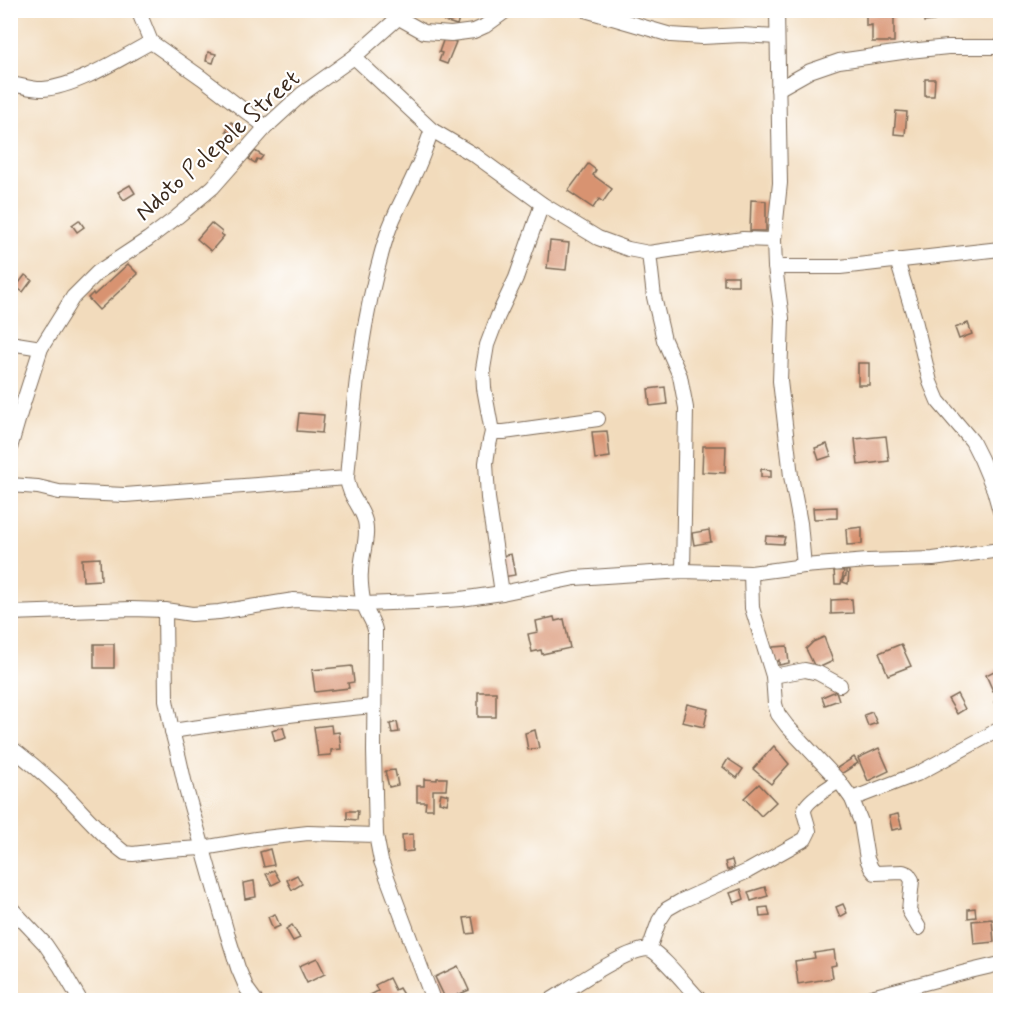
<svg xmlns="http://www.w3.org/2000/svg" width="1011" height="1011" viewBox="0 0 1011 1011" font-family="Mynerve,sans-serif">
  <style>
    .building { fill: #d89371 }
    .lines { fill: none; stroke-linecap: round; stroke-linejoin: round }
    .minor-casing { stroke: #7b6855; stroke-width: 16 }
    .minor { stroke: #fff; stroke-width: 14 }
    .labels { text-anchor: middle; stroke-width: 4.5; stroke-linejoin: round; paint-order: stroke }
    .street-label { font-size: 24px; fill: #3b2a1e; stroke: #fff }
  </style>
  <rect width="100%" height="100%" fill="#fff"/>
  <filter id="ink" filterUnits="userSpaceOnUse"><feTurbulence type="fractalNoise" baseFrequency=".0167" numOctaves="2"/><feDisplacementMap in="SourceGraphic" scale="12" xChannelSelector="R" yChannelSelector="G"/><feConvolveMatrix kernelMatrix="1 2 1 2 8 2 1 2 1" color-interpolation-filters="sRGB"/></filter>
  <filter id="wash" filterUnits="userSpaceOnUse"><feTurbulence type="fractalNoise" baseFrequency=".008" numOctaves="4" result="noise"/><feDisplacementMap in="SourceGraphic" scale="24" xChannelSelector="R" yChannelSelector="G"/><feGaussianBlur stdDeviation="1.35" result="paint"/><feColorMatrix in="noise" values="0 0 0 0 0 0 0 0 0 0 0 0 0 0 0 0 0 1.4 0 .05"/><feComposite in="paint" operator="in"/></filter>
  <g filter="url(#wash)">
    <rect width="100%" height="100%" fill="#f2dbbc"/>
    <g id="blocks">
      <!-- building -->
      <g class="building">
        <path d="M878,10H894V42H872V25L866,26V15H878Z"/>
        <path d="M923,10H933L934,21L924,22Z"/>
        <path d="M447,11L460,15L457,25L444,21Z"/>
        <path d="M444,38L456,42L447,64L439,61L442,53L439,52Z"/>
        <path d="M208,52L216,54L213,63L206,61Z"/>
        <path d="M925,79H935L934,96H925Z"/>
        <path d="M896,111L907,112L905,135L894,134Z"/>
        <path d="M231,122L240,127L235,136L226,131Z"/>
        <path d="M255,151L263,156L260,160L257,159L255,163L249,159Z"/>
        <path d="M588,164L596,170L593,175L612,189L603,202L599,199L593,208L568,191Z"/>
        <path d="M130,185L135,193L124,200L118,192Z"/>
        <path d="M751,200L766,201V231H750Z"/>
        <path d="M79,220L84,227L77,232L72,225Z"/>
        <path d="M211,223L222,232L221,234L224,236L211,251L197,239Z"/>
        <path d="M550,241L569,243L566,270L547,268Z"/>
        <path d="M128,264L138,274L99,310L88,298L93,293L94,295Z"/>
        <path d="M25,275L32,280L23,292L16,287Z"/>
        <rect x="724" y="276" width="14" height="9"/>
        <path d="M968,323L972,334L959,339L955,328Z"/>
        <rect x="858" y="363" width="11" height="22"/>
        <path d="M665,387L667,404L650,406L648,389Z"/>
        <path d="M299,413L324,415L322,433L297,431Z"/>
        <path d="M607,431L610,457L595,459L592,432Z"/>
        <path d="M886,436L889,461L858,465L855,439Z"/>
        <path d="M827,444L831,456L819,460L815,448Z"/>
        <path d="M703,446H726L725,473L702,472Z"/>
        <path d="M1000,453V465L996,466L995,454Z"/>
        <path d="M761,469L771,470V477H761Z"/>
        <path d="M837,507V518L814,519L813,508Z"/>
        <path d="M862,527V544L847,545L846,529Z"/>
        <path d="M709,530L711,542L694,545L692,533Z"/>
        <path d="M766,536L785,537L783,544L765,543Z"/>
        <path d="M511,554L515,575L503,577L500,556Z"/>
        <path d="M100,558L101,580L83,581L82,559Z"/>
        <path d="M834,570L844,571L841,584H835Z"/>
        <path d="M846,570L849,571L848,584L843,582L844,577L846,576Z"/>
        <path d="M852,599L853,613L831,614V600Z"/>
        <path d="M554,617L555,621L564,619L570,648L542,654L541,650L532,652L528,634L538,632L536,621Z"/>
        <path d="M824,637L833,661L816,669L806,649L813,642Z"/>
        <rect x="94" y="644" width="20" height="24"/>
        <path d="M901,644L911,666L888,675L879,653Z"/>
        <path d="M787,646L789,663L779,665V660L774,664L771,660L773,647Z"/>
        <path d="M352,666L354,682L348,683L349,688L315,692L312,670Z"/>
        <path d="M998,669L1000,674V687L993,691L986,675Z"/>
        <path d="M836,691L839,700L825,705L822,697Z"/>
        <rect x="478" y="692" width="18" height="25"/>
        <path d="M957,694L965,709L957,714L948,699Z"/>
        <path d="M1000,699V714L994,702Z"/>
        <path d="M687,704L708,709L704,727L682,722Z"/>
        <path d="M872,712L877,723L868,726L864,715Z"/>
        <path d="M397,722L399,732L392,733L390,724Z"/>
        <path d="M331,725L332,733L339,732L341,749L331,750V755L318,756L314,727Z"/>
        <path d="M283,727L286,738L275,741L272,731Z"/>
        <path d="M535,730L539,748L528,750L525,733Z"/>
        <path d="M774,746L789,764L771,784L753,769Z"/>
        <path d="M879,748L889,771L868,781L858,758Z"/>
        <path d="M854,757L858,763L838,776L834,770Z"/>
        <path d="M728,759L743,769L737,778L723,767Z"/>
        <path d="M395,770L398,785L389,787L385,771Z"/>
        <path d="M437,778H447L446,790H433V809H425L426,802H417V786H424V779L437,780Z"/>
        <path d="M759,784L776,802L761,816L744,798Z"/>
        <path d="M441,793L449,795L447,804L439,802Z"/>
        <path d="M347,811H358L357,820L347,819Z"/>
        <path d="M898,814L902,828L892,830L889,816Z"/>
        <path d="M413,834V851L403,852L402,835Z"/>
        <path d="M270,849L274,865L264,867L260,852Z"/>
        <path d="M732,860L734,868L727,870L725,862Z"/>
        <path d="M274,870L280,881L272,885L266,874Z"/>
        <path d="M297,875L302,884L292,890L287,880Z"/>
        <path d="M254,881L256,897L245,899L243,883Z"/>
        <path d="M765,887L768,896L751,901L748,892Z"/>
        <path d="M741,889L744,899L734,903L730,893Z"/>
        <path d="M843,904L847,913L840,917L836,907Z"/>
        <path d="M768,907L770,916L760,917L759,908Z"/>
        <path d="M975,908L976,917L968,918V909Z"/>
        <path d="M275,914L280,926L273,929L268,917Z"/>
        <path d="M472,917L475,933L467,934L464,918Z"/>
        <path d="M992,919L994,942L974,944L972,921Z"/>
        <path d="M292,925L300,938L293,941L286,929Z"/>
        <path d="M834,950L836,965L831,966L833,978L798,984L795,961L815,958L814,953Z"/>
        <path d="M317,958L325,974L307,983L299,966Z"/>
        <path d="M458,966L469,990L446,1000L435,977Z"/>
        <path d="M389,978L395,990L399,988L405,998L400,1000H363V999L378,991L375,985Z"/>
      </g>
    </g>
  </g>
  <g filter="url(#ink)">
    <use href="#blocks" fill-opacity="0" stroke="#7b6855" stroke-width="1.5"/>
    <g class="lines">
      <!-- minor casing -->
      <g class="minor-casing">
        <g id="minor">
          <path d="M138,10L151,42L202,78L266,127"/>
          <path d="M585,10L671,35L702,37L742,35L777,37"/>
          <path d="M777,10L780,183L774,240L775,267L782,318L780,381L791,476L800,523L804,566"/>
          <path d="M399,18L424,32L451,34L474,31L485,26L507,10"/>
          <path d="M354,57L432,130L476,156L542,204L598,238L628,249L649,253L743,239L774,240"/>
          <path d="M10,84C21,85 33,90 43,89C76,87 121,58 151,42"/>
          <path d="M778,89L810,71L839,61L909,51L948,47H1000"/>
          <path d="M432,130C426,145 422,159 415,173C406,194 394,213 387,235C362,314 354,396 347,478C349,497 360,504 365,521C369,538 361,555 361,572C360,580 362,597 364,604C366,613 373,620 375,630L374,751L376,835L381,861L433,1000"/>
          <path d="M649,253L654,297L664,340L680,376L686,408L683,571"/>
          <path d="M897,260L914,316L930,382L938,401L972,441L981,459L994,490L1000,511"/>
          <path d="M775,267H840L1000,249"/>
          <path d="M10,343L41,348"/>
          <path d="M492,432H504L598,419"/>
          <path d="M10,448L21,410L41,348L73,297L98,272L148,239L177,217L213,187L266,127L302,94L354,57L407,10"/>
          <path d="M10,485L38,487L59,492L125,495L347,478"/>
          <path d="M751,573L752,608L773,676L775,704L778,714L787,726L839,781L852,799L861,822L867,859L871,868L875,873L903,872L908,874L912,880L909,911L919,928"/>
          <path d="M502,593L488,498L486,463L488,449L492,432L484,388L483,369L487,345L498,316L516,278L542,204"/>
          <path d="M165,610L166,700L172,731L179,758L186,789L227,933L238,968L247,989L255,1000"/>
          <path d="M10,613L131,609L165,610L192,614L219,612L294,600L364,604L416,602L461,599L502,593L575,578L683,571L751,573L804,566L868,561L933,559L1000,550"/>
          <path d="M773,676L805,670L818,673L840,685"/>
          <path d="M172,731C239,721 306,712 374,706"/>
          <path d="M10,747C28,760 45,775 61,790C82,811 101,835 125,853L133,854L166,850L203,848L256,839L308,833L376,835"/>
          <path d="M852,799L917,774L1000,729"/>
          <path d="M10,907L45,944L60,966L80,1000"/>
          <path d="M649,949L659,921L667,909L681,901L748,871L805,839L809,831C808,825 805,817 804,812C804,802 831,786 839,781"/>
          <path d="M551,1000C568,990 633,944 651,950C662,955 690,990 700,1000"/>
          <path d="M860,1000L966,972L1000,964"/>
        </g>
      </g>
      <!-- minor -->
      <use href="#minor" class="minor"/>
    </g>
  </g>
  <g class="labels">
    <!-- street labels -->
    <g class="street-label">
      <text transform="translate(217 145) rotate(-42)" y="8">Ndoto Polepole Street</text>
    </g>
  </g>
  <!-- margin -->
  <rect width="1011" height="1011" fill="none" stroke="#fff" stroke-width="36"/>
</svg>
